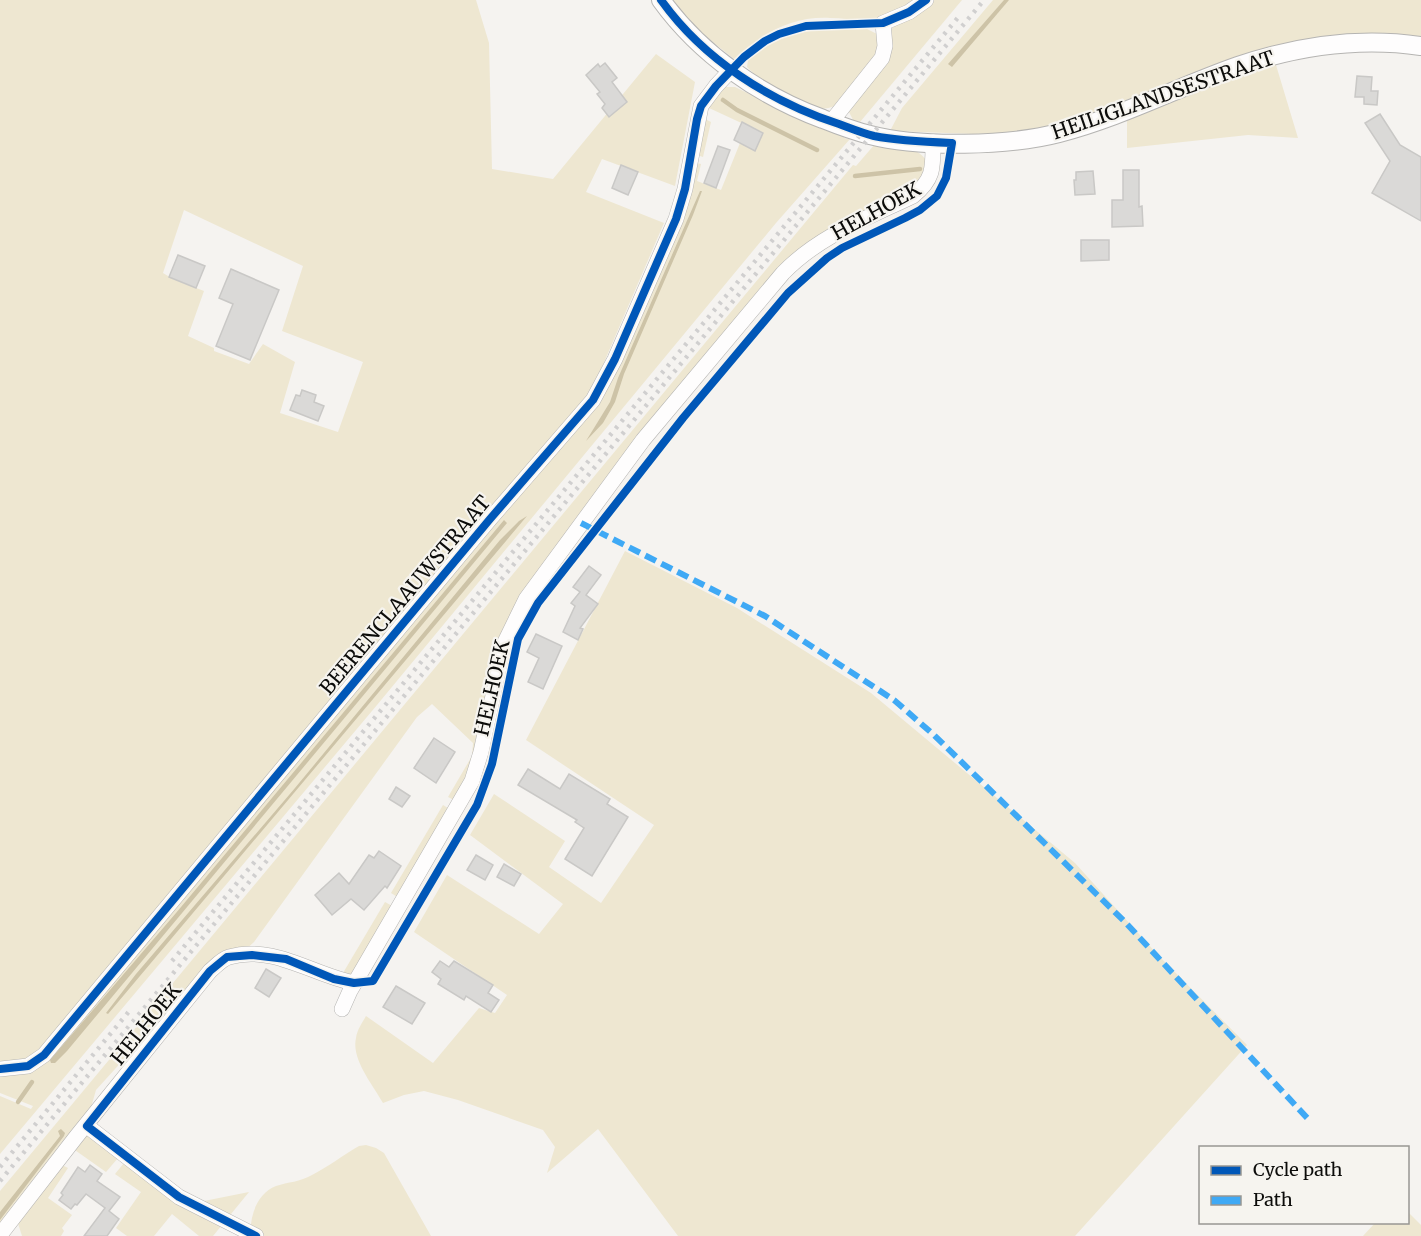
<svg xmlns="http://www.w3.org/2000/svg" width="1421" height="1236" viewBox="0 0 1421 1236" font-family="Merriweather,serif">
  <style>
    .green { fill: #eee7d1; fill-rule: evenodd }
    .water { fill: #cdc3a7 }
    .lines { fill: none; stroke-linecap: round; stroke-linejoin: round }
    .stream { stroke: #cdc3a7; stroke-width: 4.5 }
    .building { fill: #dad9d7; stroke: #c9c8c6; stroke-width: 1.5 }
    .minor-casing { stroke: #b5b4b2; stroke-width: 16 }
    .tertiary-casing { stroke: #b5b4b2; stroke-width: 20 }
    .minor { stroke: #fefdfd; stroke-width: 15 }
    .tertiary { stroke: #fefdfd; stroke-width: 18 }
    .rail { stroke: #d0cfcf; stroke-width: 4.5; stroke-dasharray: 3 6; stroke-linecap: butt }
    .quiet { stroke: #3fa9f5; stroke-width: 6; stroke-dasharray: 12 6; stroke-linecap: butt }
    .cycleway-casing { stroke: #f6f4ef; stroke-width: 11 }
    .cycleway { stroke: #0057b8; stroke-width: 8 }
    .labels { text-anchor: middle; stroke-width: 4.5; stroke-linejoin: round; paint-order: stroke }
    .street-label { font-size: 20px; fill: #0c0c0a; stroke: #f6f4ef }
  </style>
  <rect width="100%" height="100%" fill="#f5f3f0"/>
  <!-- green -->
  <g class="green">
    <path d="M0,0H476L489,43L492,169L553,179L656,54L695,82L675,186L602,159L586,192L664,223L590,395L29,1064L0,1063ZM184,210L303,266L282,331L363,362L338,432L280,413L295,362L263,344L249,364L214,351V348L188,336L204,291L173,279L163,273Z"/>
    <path d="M671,0H919C907,6 894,15 881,18C864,22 846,18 830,18C791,16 761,34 734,59L694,27Z"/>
    <path d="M933,0H962L860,122L853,120L849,112L850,105L894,25Z"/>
    <path d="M993,0H1421V39L1404,36L1175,81L1090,114L1049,127L1017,133L973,134L893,131L891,129L902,108Z"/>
    <path d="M867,29L877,34L879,50L835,106C829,108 822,110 816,108C801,105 756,78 747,67L748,60C789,26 817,30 867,29Z"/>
    <path d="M1276,65L1298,138L1248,135L1127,148V118L1256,69Z"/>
    <path d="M725,87H735L783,110L845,134L844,138L850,139L776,223L377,705L0,1154V1096L31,1109L33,1106L0,1093V1075H18L28,1072L588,415L697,163L701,164L697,181L721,190L740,143L755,150L763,133L709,108L707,104Z"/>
    <path d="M705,119L711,122L703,157L697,155Z"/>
    <path d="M875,144C891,147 917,145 926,160L922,180L904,194L822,233L530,584L474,756L456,801L448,797L472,756L473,743L432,704L417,717L254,942L243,952H221L96,1090L90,1111L0,1228V1191L853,165L856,166Z"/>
    <path d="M625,551L737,608L871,693L1075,863L1158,955L1247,1045L1075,1236H678L598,1129L547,1173L555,1147L543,1130L458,1100L424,1091L404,1095L383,1103C373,1085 351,1059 356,1038C357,1030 362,1023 366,1016L433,1063L479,1008L495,1013L507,995L414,932L447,875L539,934L563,904L470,835L494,794L565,841L549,867L601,903L654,825L526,740Z"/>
    <path d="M443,805L451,810L399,898L391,893Z"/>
    <path d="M385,902L394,907L353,977L343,973Z"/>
    <path d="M85,1134L118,1158L106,1172L72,1148Z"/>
    <path d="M366,1145L376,1148L384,1153L431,1236H251C249,1217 257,1193 276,1186C288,1182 300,1182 312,1175C328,1167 343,1155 359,1146Z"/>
    <path d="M124,1163L189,1204L249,1192L213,1236H199L172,1214L154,1236H127L116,1228L141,1192L115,1174Z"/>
    <path d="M60,1164L68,1168L48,1198L72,1215L62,1228L64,1231L61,1236H22L17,1220Z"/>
    <path d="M1408,1212L1421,1225V1236H1363L1375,1223L1408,1222Z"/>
  </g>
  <!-- water -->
  <g class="water">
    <path d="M1004,0H1009L952,67L948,64Z"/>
    <path d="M700,191H702L693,215L624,374L615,402L603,423L586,441L610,402L618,378Z"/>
    <path d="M527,516L108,1014L106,1013L136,974L295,788L500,540L519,521Z"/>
    <path d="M504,520L507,523L67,1051L55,1063H51L50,1060L176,913Z"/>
    <path d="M61,1129L65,1133L64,1136L0,1220V1212L60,1136L58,1131Z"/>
  </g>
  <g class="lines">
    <!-- stream -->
    <g class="stream">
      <path d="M723,100L737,110L817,150"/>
      <path d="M855,176L920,169"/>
      <path d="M18,1102L32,1082"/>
    </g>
  </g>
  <!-- building -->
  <g class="building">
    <path d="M605,63L617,78L612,82L627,102L609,117L602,108L605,104L597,94L600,92L586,75L598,64L600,67Z"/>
    <path d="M1357,76L1372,77L1371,91H1378L1377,105L1364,104V97H1355Z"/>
    <path d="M1380,114L1400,145L1421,157V221L1372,193L1390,161L1365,123Z"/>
    <path d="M742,122L763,133L755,151L734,140Z"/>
    <path d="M718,146L730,150L716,188L704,183Z"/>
    <path d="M621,165L638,172L628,195L612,188Z"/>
    <path d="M1123,170H1139V207L1142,206L1143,226L1112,227V200H1123Z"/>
    <path d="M1093,171L1095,194L1075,195L1074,180H1076V172Z"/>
    <path d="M1081,240H1109V260L1081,261Z"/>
    <path d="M178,255L205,266L196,288L169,277Z"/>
    <path d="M231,269L279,290L250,360L216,346L233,304L219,298Z"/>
    <path d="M302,390L316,395L314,402L324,406L318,421L290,410L296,395L300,396Z"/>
    <path d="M589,566L601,575L586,595L598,604L580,628L583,629L578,640L563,632L575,606L571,603L580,592L573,587Z"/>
    <path d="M536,634L562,646L543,689L528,682L539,658L527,652Z"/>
    <path d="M434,738L455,752L436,783L414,768Z"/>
    <path d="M528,769L560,789L569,774L610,799L607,804L628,817L592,876L565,859L584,828L575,822L577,820L518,785Z"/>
    <path d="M396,787L410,796L402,807L389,799Z"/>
    <path d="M379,851L401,866L387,888L385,886L364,910L351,899L332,915L315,895L339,873L349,884L369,855L374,858Z"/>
    <path d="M476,855L493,865L485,880L467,870Z"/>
    <path d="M504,864L521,874L514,886L497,877Z"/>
    <path d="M440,961L449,967L454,961L493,985L488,993L499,1000L491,1012L466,996L464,1000L438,984L441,979L432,972Z"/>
    <path d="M266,969L281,978L269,997L255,988Z"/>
    <path d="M396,986L425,1003L412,1024L383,1007Z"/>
    <path d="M90,1165L102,1174L97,1181L120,1197L109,1211L119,1219L107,1236H84L105,1208L86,1194L77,1205L75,1204L71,1209L59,1200L63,1195L61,1193L78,1167L85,1172Z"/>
  </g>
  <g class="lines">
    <!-- minor casing -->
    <g class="minor-casing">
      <g id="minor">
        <path d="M831,122L882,58L885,46L883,23L909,12L926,0"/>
        <path d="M342,1009L350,991L472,781L481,752L504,644L526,599L643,440L783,273C819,236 867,218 913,196C934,179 933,168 933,142"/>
        <path d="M0,1069L28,1066L44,1055L490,519L593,400L615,359L676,219L685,189L701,106L716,86L731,70"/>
        <path d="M87,1126L179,1197L256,1236"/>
        <path d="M0,1235L76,1137L210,971C216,966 222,959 229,957C273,944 313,975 354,983"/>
      </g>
    </g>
    <!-- tertiary casing -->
    <g class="tertiary-casing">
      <path id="tertiary" d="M661,0C700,54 760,96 823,119C838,125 854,131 870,135C920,148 1009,146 1059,133C1121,117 1178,87 1238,66C1297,46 1360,37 1421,46"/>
    </g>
    <!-- minor -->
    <use href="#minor" class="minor"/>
    <!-- tertiary -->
    <use href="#tertiary" class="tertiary"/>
    <!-- rail -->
    <g class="rail">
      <path d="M172,961L961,14"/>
      <path d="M0,1167L131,1009"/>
      <path d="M0,1181L984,0"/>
    </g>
    <!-- quiet -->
    <path class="quiet" d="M581,523L765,616L894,700L934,735L1125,922L1310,1121"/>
    <!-- cycleway casing -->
    <g class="cycleway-casing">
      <g id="cycleway">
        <path d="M0,1069L28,1066L44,1055L490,519L593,400L615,359L676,219L685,189L697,119L701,106L716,86L744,57L765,41L779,34L806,26L883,23L909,12L926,0"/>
        <path d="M256,1236L179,1197L87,1126L210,971L227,957L252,955L286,959L334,979L354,983L373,981L477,805L492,764L518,639L538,603L683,418L788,293L827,258L842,248L905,218L920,210L937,196L946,178L952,143C926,142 899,141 874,136C862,133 850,128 839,124C769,101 704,60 661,0"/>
      </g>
    </g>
    <!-- cycleway -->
    <use href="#cycleway" class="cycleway"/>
  </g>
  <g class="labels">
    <!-- street labels -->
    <g class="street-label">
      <text transform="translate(1163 95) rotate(-19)" y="7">HEILIGLANDSESTRAAT</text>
      <text transform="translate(876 211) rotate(-29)" y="7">HELHOEK</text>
      <text transform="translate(405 595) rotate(-50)" y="7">BEERENCLAAUWSTRAAT</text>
      <text transform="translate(492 688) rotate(-77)" y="7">HELHOEK</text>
      <text transform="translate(146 1024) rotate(-51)" y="7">HELHOEK</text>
    </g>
  </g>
  <!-- legend -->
  <rect x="1199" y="1146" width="210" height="78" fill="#f6f4ef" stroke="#989793" stroke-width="1.5"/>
  <rect x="1211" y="1166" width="30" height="9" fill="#0057b8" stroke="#989793" stroke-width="1.5"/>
  <text x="1253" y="1176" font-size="18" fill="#0c0c0a">Cycle path</text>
  <rect x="1211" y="1196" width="30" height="9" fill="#3fa9f5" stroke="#989793" stroke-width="1.5"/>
  <text x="1253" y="1206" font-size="18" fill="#0c0c0a">Path</text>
</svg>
